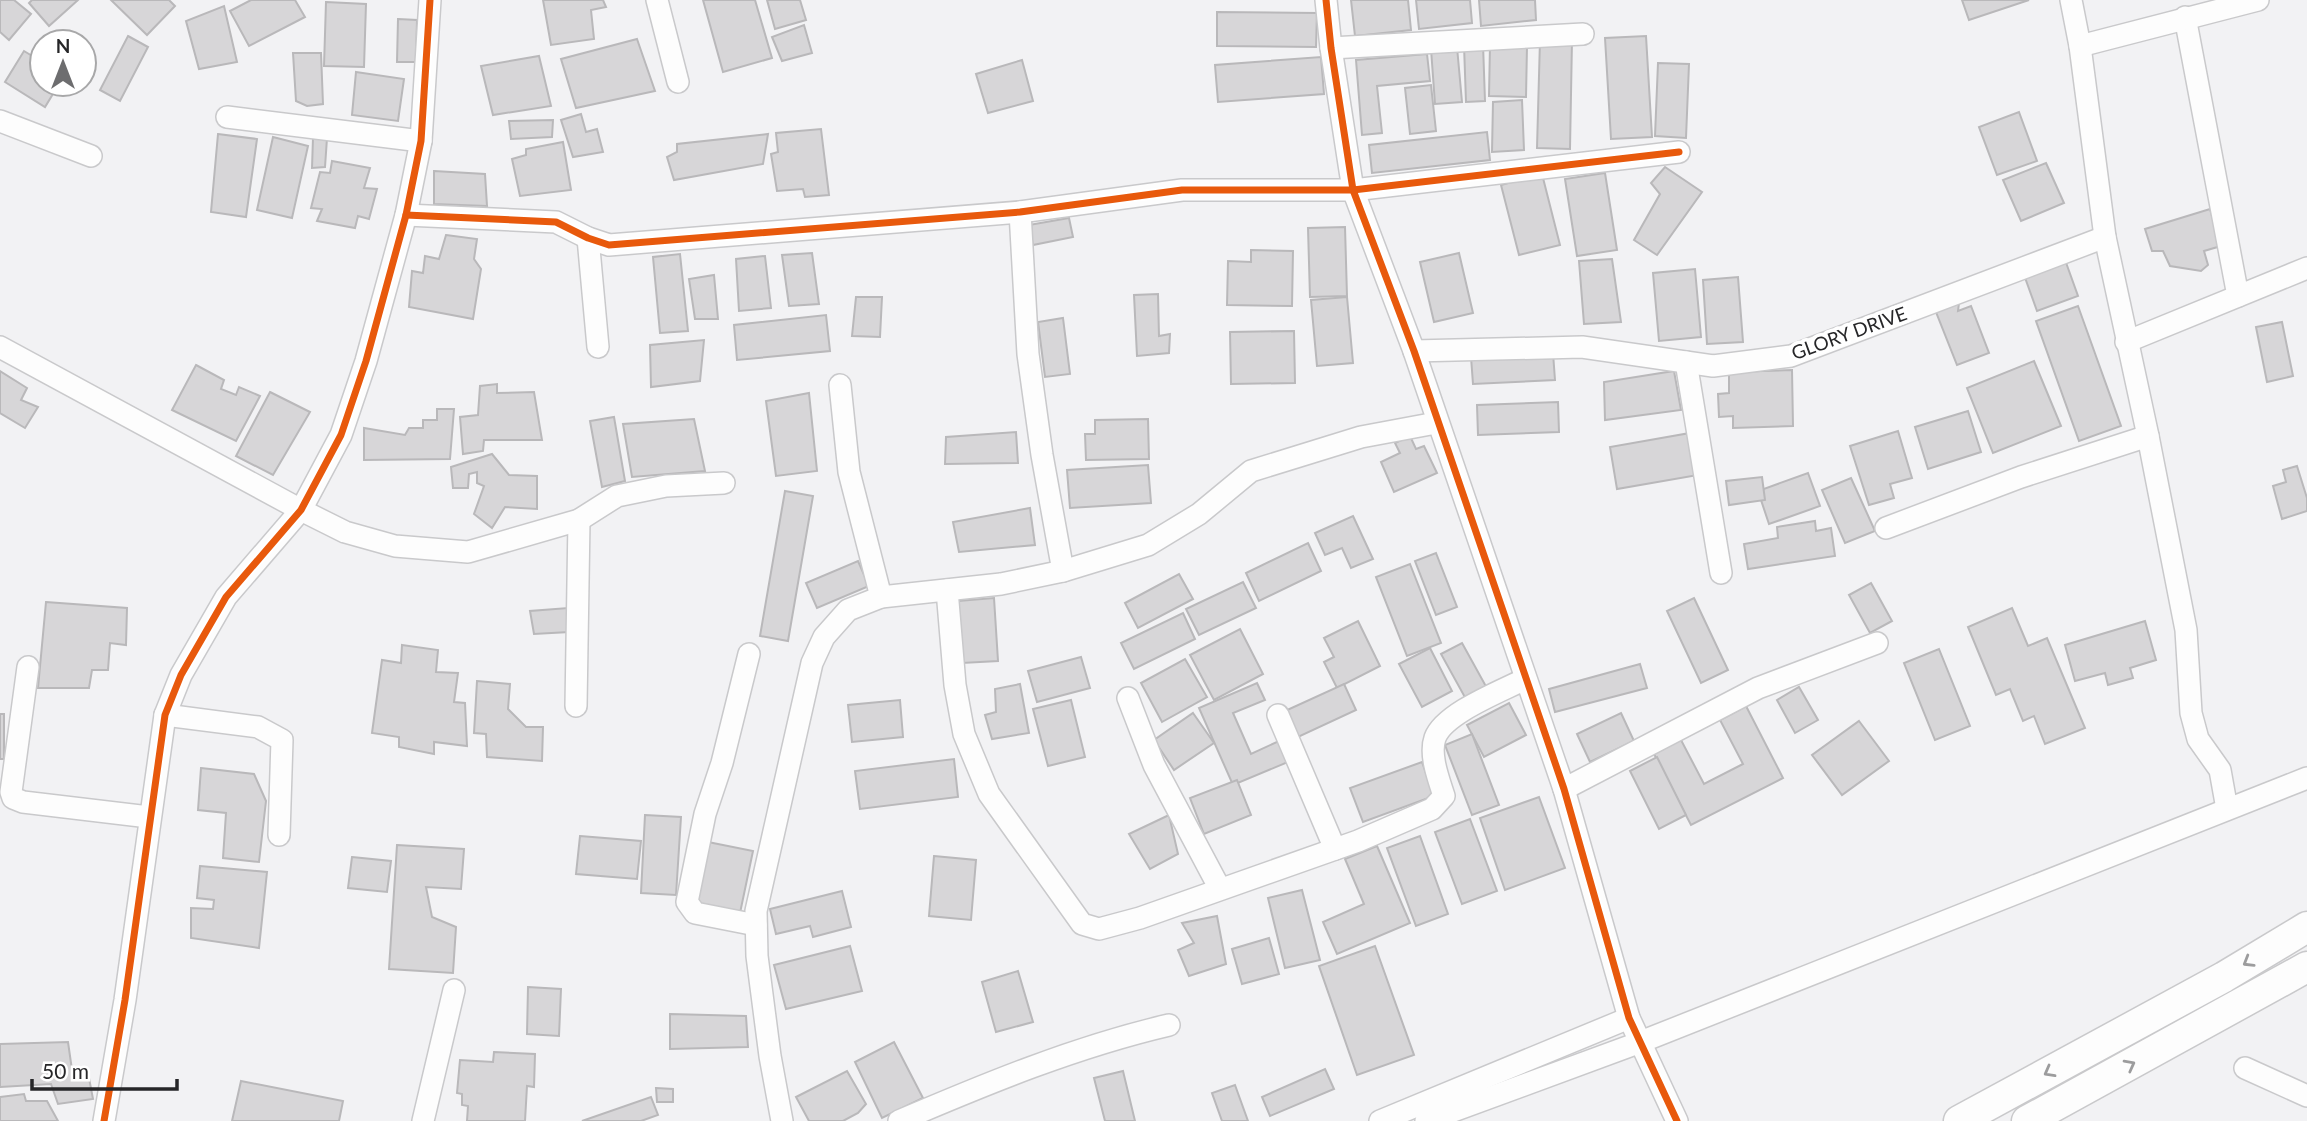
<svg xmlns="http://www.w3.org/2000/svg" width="2307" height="1121" viewBox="0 0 2307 1121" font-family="Lato,sans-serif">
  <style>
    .building { fill: #d7d6d8; stroke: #b9b8ba; stroke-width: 2 }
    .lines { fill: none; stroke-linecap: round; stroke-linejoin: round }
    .street-casing { stroke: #c9c9cb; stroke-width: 24 }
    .secondary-casing { stroke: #c9c9cb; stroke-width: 33 }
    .street { stroke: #fdfdfd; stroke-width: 21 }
    .secondary { stroke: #fdfdfd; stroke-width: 30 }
    .cycleway-casing { stroke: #fff; stroke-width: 11 }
    .cycleway { stroke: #e8590c; stroke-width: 7 }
    .oneway { stroke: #9c9c9d }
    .labels { text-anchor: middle; stroke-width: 7; stroke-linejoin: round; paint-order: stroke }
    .street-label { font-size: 19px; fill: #262628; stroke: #fff }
  </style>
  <rect width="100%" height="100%" fill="#f2f2f4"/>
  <!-- building -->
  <g class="building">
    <path d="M0,0H14L31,14L9,40L0,32Z"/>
    <path d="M32,0H78L49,26L29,3Z"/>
    <path d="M111,0H169L175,6L147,35Z"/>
    <path d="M251,0H295L305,17L249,46L230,11Z"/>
    <path d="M543,0H603L606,7L591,10L594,39L551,45Z"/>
    <path d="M703,0H755L772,58L723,72Z"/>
    <path d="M767,0H800L806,20L775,29Z"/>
    <path d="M1351,0H1408L1411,30L1355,36Z"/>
    <path d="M1416,0H1470L1472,23L1419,29Z"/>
    <path d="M1479,0H1535L1536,20L1481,26Z"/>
    <path d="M1962,0H2029L1969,20Z"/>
    <path d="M326,2L366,4L364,67L324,66Z"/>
    <path d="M224,6L237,62L199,69L186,21Z"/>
    <path d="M1217,12L1317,13L1316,47L1217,46Z"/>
    <path d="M398,19L417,20L416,62H397Z"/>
    <path d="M804,25L812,53L782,61L772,37Z"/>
    <path d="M128,36L148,47L120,101L100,90Z"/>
    <path d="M1646,36L1652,137L1611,139L1605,38Z"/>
    <path d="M637,39L655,91L576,108L561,59Z"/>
    <path d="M1540,40H1572L1570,149L1537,148Z"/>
    <path d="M1483,44L1485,101L1466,102L1464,45Z"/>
    <path d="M1490,45L1527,46L1526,97L1489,96Z"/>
    <path d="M1457,47L1462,102L1435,104L1431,49Z"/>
    <path d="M24,51L42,62V84H59L45,107L5,82Z"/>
    <path d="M293,53H321L323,104L307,106L296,101Z"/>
    <path d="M1427,54L1430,81L1377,86L1382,133L1362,135L1356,60Z"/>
    <path d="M539,56L551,106L493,115L481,66Z"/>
    <path d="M1321,57L1324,94L1218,102L1215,65Z"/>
    <path d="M1022,60L1033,101L988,113L976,74Z"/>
    <path d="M1658,63L1689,64L1686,138L1655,136Z"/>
    <path d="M356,72L404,79L398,121L352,115Z"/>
    <path d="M1431,85L1436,131L1410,134L1405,88Z"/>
    <path d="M1522,100L1524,150L1492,152L1493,102Z"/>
    <path d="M2019,112L2037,161L1997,175L1979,127Z"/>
    <path d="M581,114L586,132L597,129L603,152L573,157L561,120Z"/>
    <path d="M553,120L552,137L511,139L509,121Z"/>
    <path d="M821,129L829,195L805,197L803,189L777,191L771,154L778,152L776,133Z"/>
    <path d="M1487,132L1490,160L1372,173L1369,145Z"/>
    <path d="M218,134L257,139L246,217L211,212Z"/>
    <path d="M768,134L763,164L674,180L667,157L677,152V144Z"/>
    <path d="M273,137L308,146L292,218L257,210Z"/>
    <path d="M313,138H327L325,167L312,168Z"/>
    <path d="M563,142L571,190L520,196L512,159L526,155V149Z"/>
    <path d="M332,161L370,168L364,188L377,189L369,219L358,216L355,228L317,221L322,209L311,208L320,172L330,173Z"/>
    <path d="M2046,163L2064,203L2021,221L2003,180Z"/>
    <path d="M1665,167L1702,192L1657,255L1634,240L1660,194L1651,183Z"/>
    <path d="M434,171L485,174L487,206L434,204Z"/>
    <path d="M1605,173L1617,250L1577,256L1565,179Z"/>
    <path d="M1542,174L1560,245L1519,255L1501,185Z"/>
    <path d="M2210,209L2221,246L2204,251L2208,265L2201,271L2170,266L2163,251H2152L2145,229Z"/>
    <path d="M1069,218L1073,237L1033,245L1029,225Z"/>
    <path d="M1345,227L1347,296L1310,297L1308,228Z"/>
    <path d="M446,235L477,239L474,259L481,269L473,319L409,307L412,271L423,273L425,256L439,259Z"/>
    <path d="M1251,250L1293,251L1292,306L1227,305L1228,261L1251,262Z"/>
    <path d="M812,253L819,304L789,306L782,255Z"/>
    <path d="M1459,253L1473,313L1434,322L1420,262Z"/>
    <path d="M680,254L688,331L660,333L653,257Z"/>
    <path d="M765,256L771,308L739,311L736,259Z"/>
    <path d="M2064,257L2078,296L2037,311L2023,272Z"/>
    <path d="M1612,259L1621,322L1584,324L1579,261Z"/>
    <path d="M1695,269L1701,337L1659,341L1653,273Z"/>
    <path d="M714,275L718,319H695L689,279Z"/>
    <path d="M1738,277L1743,342L1707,344L1703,280Z"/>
    <path d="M1158,294L1159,336L1170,334L1169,353L1137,356L1134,295Z"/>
    <path d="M856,297H882L880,337L852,336Z"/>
    <path d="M1347,297L1353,363L1317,366L1311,300Z"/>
    <path d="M1959,303L1958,311L1971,306L1989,353L1957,365L1936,312Z"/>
    <path d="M2078,306L2121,426L2079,441L2036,321Z"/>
    <path d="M826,315L830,351L737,360L734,325Z"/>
    <path d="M1063,318L1070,374L1045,377L1038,322Z"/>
    <path d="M2282,322L2293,376L2267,382L2256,327Z"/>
    <path d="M1294,331L1295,383L1231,384L1230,332Z"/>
    <path d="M704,340L700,381L651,387L650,345Z"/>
    <path d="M1553,353L1555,380L1473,384L1471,357Z"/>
    <path d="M2034,361L2061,426L1993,453L1967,388Z"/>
    <path d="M196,365L224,380L221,389L236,395L239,387L260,396L236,441L172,410Z"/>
    <path d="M1792,370L1793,426L1733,428V416L1719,417L1718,394L1729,393V372Z"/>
    <path d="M0,371L27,388L21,400L38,407L25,428L0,413Z"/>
    <path d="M1674,371L1681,410L1605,420L1604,382Z"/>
    <path d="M497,384V393L534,392L542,440H484L483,451L463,454L460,417L478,415L480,386Z"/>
    <path d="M270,392L310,412L273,475L236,456Z"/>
    <path d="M809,393L817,471L776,476L766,401Z"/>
    <path d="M1558,402L1559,432L1478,435L1477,405Z"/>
    <path d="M437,409H454L450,459L364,460V428L405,435L409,428H423V420H437Z"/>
    <path d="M1968,411L1981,452L1928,469L1915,427Z"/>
    <path d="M614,417L625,481L602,487L590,421Z"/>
    <path d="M694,419L705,471L632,477L623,424Z"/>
    <path d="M1148,419L1149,459L1086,460L1085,434H1095V420Z"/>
    <path d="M1898,431L1912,478L1890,484L1894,498L1869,505L1850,446Z"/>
    <path d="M1016,432L1018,463L945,464L946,437Z"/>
    <path d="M1690,433L1698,475L1617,489L1610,447Z"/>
    <path d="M1410,436L1416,449L1424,446L1437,473L1394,492L1381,462L1400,453L1395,443Z"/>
    <path d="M492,454L509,475L537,476V509L505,507L492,528L474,514L484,486L477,483V472L469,474L468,488H453L451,467Z"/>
    <path d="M1148,465L1151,503L1070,508L1067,470Z"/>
    <path d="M2297,466L2307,498V511L2282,519L2273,486L2286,482L2283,470Z"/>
    <path d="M1808,473L1820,506L1769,524L1758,491Z"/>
    <path d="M1762,477L1765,500L1729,505L1726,481Z"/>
    <path d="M1851,478L1875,531L1845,543L1822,490Z"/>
    <path d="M785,491L813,496L788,641L760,636Z"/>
    <path d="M1030,508L1035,545L959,552L953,522Z"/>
    <path d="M1353,516L1373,559L1351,568L1342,548L1325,555L1315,533Z"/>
    <path d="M1815,521L1816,531L1831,528L1835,556L1748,569L1744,544L1778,538L1777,527Z"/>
    <path d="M1308,543L1321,571L1259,601L1246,573Z"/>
    <path d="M1436,553L1457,607L1436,615L1415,561Z"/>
    <path d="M858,561L869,586L817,608L806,583Z"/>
    <path d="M1410,564L1441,643L1407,656L1376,577Z"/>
    <path d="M1179,574L1193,599L1138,628L1125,603Z"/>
    <path d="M1243,582L1256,608L1199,635L1186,609Z"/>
    <path d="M1871,583L1892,621L1870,633L1849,595Z"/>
    <path d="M994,598L998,661L962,663L958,601Z"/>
    <path d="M1694,598L1728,670L1701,683L1667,611Z"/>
    <path d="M46,602L127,608L126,645L110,643L108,670H92L89,688H38Z"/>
    <path d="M568,608L569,632L534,634L530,611Z"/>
    <path d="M2012,608L2028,646L2047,638L2085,728L2045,744L2034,716L2023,721L2010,689L1996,695L1968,627Z"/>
    <path d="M1183,613L1195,639L1134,669L1121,643Z"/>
    <path d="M1358,621L1380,666L1337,688L1324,662L1334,657L1324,638Z"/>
    <path d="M2145,621L2156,660L2130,668L2133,678L2108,685L2105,673L2075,681L2065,645Z"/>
    <path d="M1240,629L1263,674L1214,700L1190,655Z"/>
    <path d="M1462,643L1488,690L1467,701L1441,654Z"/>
    <path d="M402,645L438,650L436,672L458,673L454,702L465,703L467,746L434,742V754L399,747V737L372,733L382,660L401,663Z"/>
    <path d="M1430,648L1452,691L1422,707L1399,664Z"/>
    <path d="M1939,649L1970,726L1935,740L1904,663Z"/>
    <path d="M1081,657L1090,688L1037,702L1028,671Z"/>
    <path d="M1185,659L1207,697L1162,722L1141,683Z"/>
    <path d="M1640,664L1647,688L1555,712L1549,689Z"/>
    <path d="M477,681L510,684L508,709L526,727H543L542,761L487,757L486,734L474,733Z"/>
    <path d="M1257,683L1265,700L1233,713L1251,754L1279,741L1288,762L1233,785L1199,708Z"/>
    <path d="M1020,684L1029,733L992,739L985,715L996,712L995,689Z"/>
    <path d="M1344,684L1356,710L1298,737L1285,711Z"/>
    <path d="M1799,687L1818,720L1795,733L1777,700Z"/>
    <path d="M900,700L903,737L852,742L848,705Z"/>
    <path d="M1071,700L1085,757L1048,766L1033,709Z"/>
    <path d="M1509,703L1526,735L1484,757L1467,725Z"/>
    <path d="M1746,706L1783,778L1691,825L1653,752L1680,738L1704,784L1743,764L1720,720Z"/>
    <path d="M1193,713L1214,743L1174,770L1154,740Z"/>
    <path d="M1621,713L1634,741L1590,762L1577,734Z"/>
    <rect x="0" y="714" width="4" height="45"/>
    <path d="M1859,721L1889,761L1842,795L1812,755Z"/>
    <path d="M1472,734L1499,805L1472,815L1445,745Z"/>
    <path d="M1657,757L1686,815L1659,829L1630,771Z"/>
    <path d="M954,759L958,797L860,809L855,771Z"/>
    <path d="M1422,762L1434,796L1363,822L1350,788Z"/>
    <path d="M201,768L254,774L266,801L259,862L223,858L226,813L198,810Z"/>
    <path d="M1237,780L1251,815L1204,834L1190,798Z"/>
    <path d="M1539,797L1565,868L1505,890L1480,818Z"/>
    <path d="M645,815L681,817L676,895L641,893Z"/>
    <path d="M1169,815L1178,854L1150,869L1129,834Z"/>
    <path d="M1470,819L1497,891L1462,904L1435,832Z"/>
    <path d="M580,836L641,841L637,879L576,874Z"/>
    <path d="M1420,836L1448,914L1416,926L1387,848Z"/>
    <path d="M708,842L753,851L740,913L696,904Z"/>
    <path d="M397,845L464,849L461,889L426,887L432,917L456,927L453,973L389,969Z"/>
    <path d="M1377,846L1410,923L1337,954L1323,922L1364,904L1345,859Z"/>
    <path d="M934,856L976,860L971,920L929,916Z"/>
    <path d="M352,857L391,861L387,892L348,888Z"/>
    <path d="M200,866L267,872L259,948L191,938V908L213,909L214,900L197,898Z"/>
    <path d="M1302,890L1320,960L1285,968L1268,898Z"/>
    <path d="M842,891L851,927L813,937L810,926L776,934L770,909Z"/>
    <path d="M1217,916L1226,964L1189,976L1178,950L1194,943L1182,923Z"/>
    <path d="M1269,938L1279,974L1242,984L1232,949Z"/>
    <path d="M850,946L862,991L786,1009L774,965Z"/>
    <path d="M1375,946L1414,1055L1357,1075L1319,966Z"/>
    <path d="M1018,971L1033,1022L996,1032L982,982Z"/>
    <path d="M528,987L561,989L559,1036L527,1034Z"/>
    <path d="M670,1014L746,1016L748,1047L670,1049Z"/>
    <path d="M68,1042L73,1077L89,1078L93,1099L58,1104L51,1084L0,1087V1044Z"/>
    <path d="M894,1042L923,1098L882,1118L855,1062Z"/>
    <path d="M494,1052L535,1054L534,1087L527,1086L525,1121H467L468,1106L462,1105V1094L457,1093L460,1060L493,1062Z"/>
    <path d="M1325,1069L1334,1089L1270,1116L1262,1097Z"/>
    <path d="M847,1071L866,1104L858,1113L843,1121H809L796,1097Z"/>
    <path d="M1123,1071L1135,1121H1105L1094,1078Z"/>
    <path d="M241,1081L343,1101L339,1121H232Z"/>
    <path d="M1235,1085L1248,1121H1222L1212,1093Z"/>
    <path d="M656,1088L673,1089V1102H657Z"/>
    <path d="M24,1094L26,1101H47L58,1121H0V1097Z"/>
    <path d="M651,1097L658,1115L641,1121H582Z"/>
  </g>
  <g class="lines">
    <!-- street casing -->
    <g class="street-casing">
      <g id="street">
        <path d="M657,0L678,82"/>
        <path d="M1326,0L1331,48L1353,190L1414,351L1564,789L1629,1018L1677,1121"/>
        <path d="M2071,0L2080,46L2105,237L2148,436L2186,630L2191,713L2198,739L2220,770L2227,809"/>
        <path d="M2185,17L2238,296"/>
        <path d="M2080,46L2258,0"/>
        <path d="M1331,48L1583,34"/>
        <path d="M227,117L421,141"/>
        <path d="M0,121L91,156"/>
        <path d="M1020,212L1028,354L1042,455L1063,571"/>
        <path d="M406,215L556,222L588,238L609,245L1020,212L1182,190H1353L1679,152"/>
        <path d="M588,238L598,347"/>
        <path d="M2126,342L2307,268"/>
        <path d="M0,347L301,510L345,532L395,546L468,552L579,520L617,496L666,486L724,483"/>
        <path d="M1414,351L1582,347L1713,366L1791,356L2105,237"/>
        <path d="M1686,362L1721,573"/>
        <path d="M840,385L849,472L881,597"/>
        <path d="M1886,528L2021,477L2148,436"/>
        <path d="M947,590L955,685L964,734L989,794L1082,924L1099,929L1140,918L1358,841L1432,809L1444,796C1439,780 1429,755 1435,738C1444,713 1502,691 1525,679"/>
        <path d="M749,654L722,763L705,814L687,902L695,913L756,925"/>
        <path d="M28,667L11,792L13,798L23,802L149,817"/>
        <path d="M1128,698L1154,765L1220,889"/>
        <path d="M576,706L579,520"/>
        <path d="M165,715L258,727L282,740L279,835"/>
        <path d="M1278,715L1335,849"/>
        <path d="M1564,789L1758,688L1877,643"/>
        <path d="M2245,1068L2307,1096"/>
        <path d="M104,1121L125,1000L165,715L181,675L226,597L301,510L341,435L366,361L406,215L421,141L430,0"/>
        <path d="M423,1121L454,990"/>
        <path d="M782,1121L770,1056L757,956L756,911L812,663L824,637L848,610L881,597L1001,584L1063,571L1148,545L1199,514L1251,471L1361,437L1436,423"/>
        <path d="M899,1121C988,1083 1075,1047 1169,1025"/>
        <path d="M1380,1121L1629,1018"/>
        <path d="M1426,1121L1638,1043L2307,778"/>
      </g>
    </g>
    <!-- secondary casing -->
    <g class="secondary-casing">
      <g id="secondary">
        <path d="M1959,1121L2224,977L2307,927"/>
        <path d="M2027,1121L2307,967"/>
      </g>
    </g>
    <!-- street -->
    <use href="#street" class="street"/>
    <!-- secondary -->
    <use href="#secondary" class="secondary"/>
    <!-- cycleway casing -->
    <g class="cycleway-casing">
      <g id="cycleway">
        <path d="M1326,0L1331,48L1353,190L1414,351L1564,789L1629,1018L1677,1121"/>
        <path d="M406,215L556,222L588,238L609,245L1020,212L1182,190H1353L1679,152"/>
        <path d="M104,1121L125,1000L165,715L181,675L226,597L301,510L341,435L366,361L406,215L421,141L430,0"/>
      </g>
    </g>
    <!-- cycleway -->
    <use href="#cycleway" class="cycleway"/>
  </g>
  <!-- one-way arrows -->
  <defs><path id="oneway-chevron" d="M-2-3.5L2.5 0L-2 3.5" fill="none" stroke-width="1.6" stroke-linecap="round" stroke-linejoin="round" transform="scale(1.75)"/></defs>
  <g class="oneway">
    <use href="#oneway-chevron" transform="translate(2248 962) rotate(149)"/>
    <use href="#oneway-chevron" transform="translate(2130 1065) rotate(-28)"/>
    <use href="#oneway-chevron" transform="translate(2049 1072) rotate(151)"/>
  </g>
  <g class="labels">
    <!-- street labels -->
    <g class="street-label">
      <text transform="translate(1849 333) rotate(-20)" y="7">GLORY DRIVE</text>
    </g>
  </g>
  <!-- north arrow -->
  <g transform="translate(63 63)"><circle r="33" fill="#ffffff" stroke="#a8a8a9" stroke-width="2"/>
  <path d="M0-5L12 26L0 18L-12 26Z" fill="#6d6d6f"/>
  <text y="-10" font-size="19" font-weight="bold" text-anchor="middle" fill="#262628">N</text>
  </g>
  <!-- scale -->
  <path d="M32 1079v10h145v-10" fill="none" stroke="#262628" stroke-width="3.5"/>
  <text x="42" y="1079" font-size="21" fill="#262628" stroke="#ffffff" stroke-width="5" paint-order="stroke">50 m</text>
</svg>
